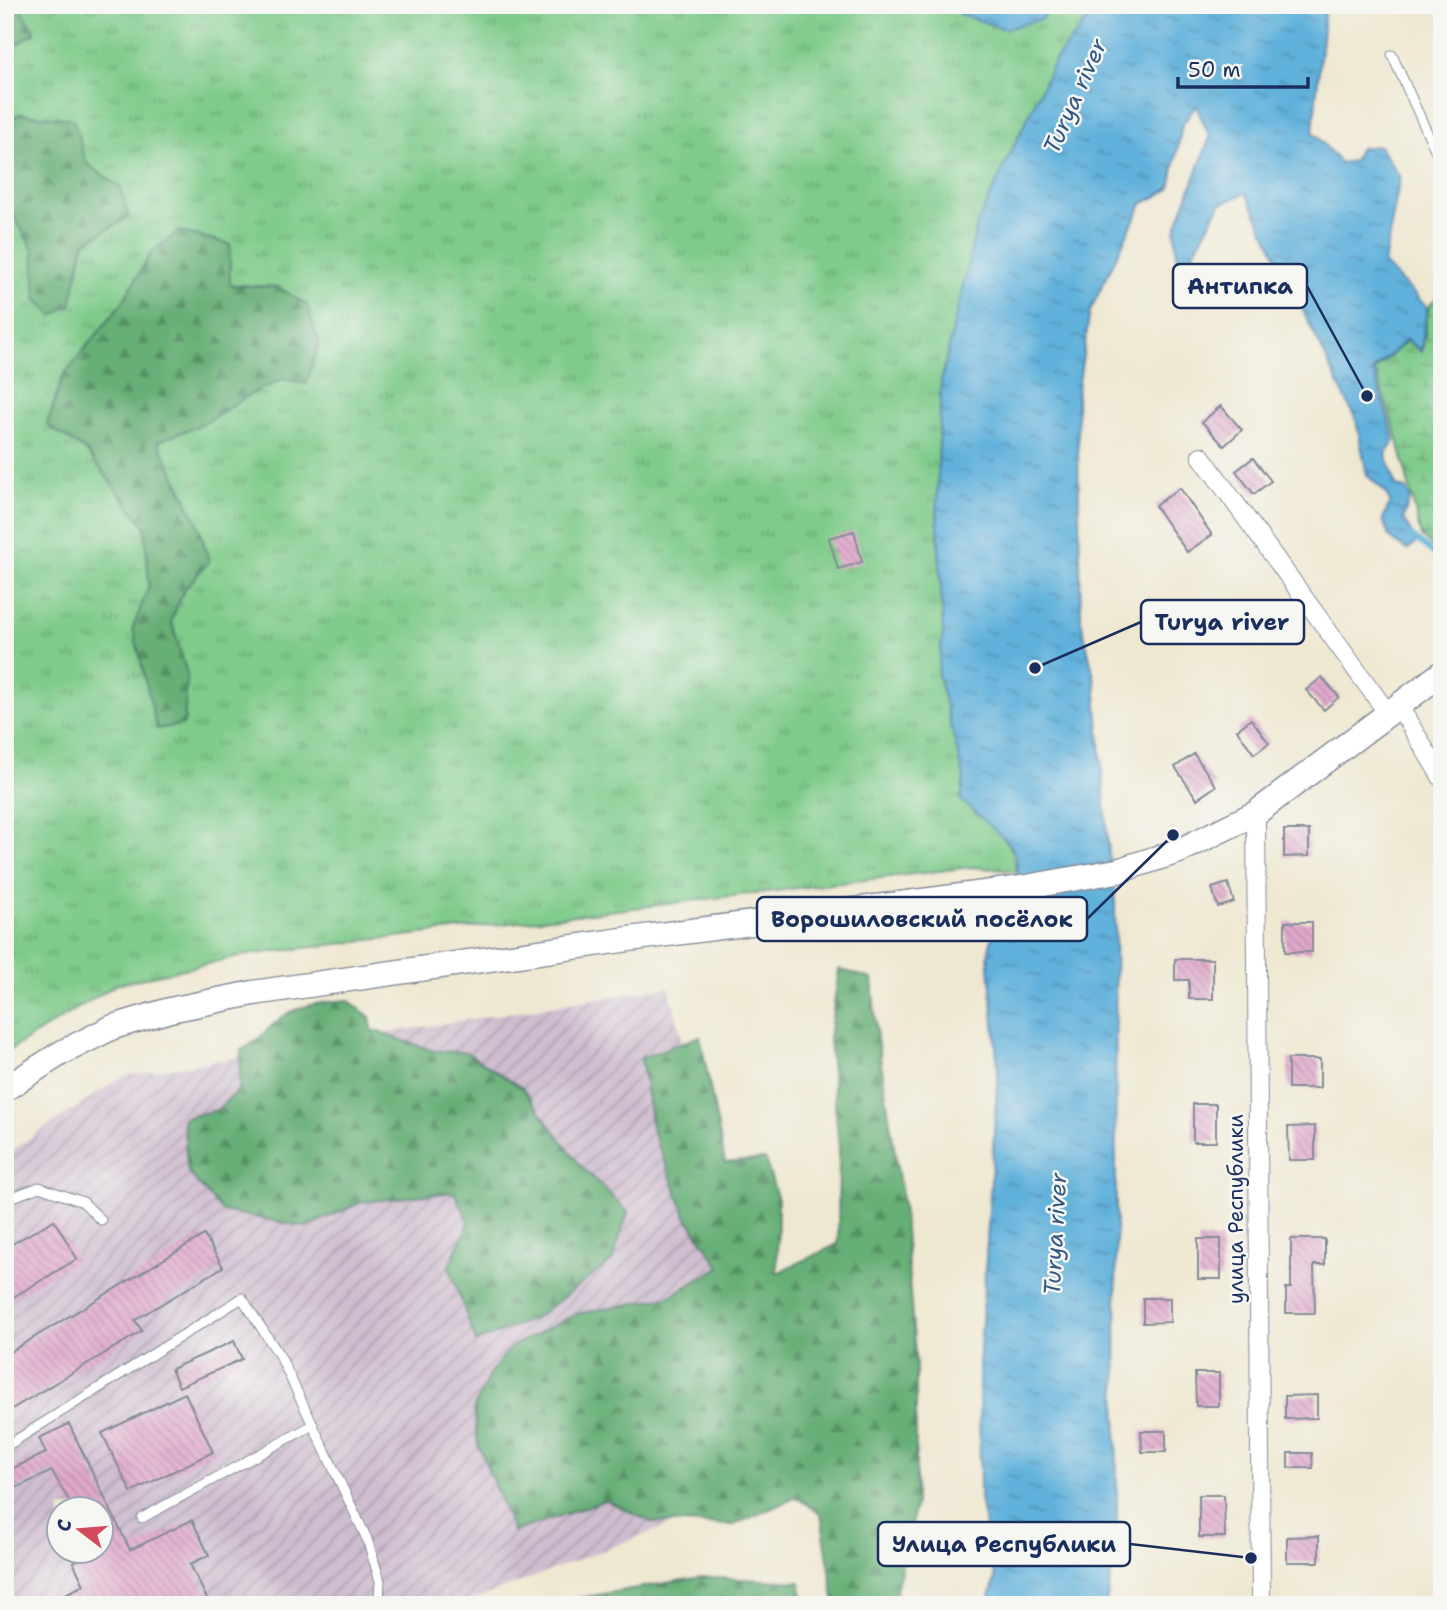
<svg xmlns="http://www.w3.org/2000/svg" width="1447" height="1610" viewBox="0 0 1447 1610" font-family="'Shantell Sans',sans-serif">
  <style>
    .industrial { fill: url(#industrial-furrows); fill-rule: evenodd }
    .grass { fill: url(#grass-tufts); stroke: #4c7d74; stroke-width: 2; fill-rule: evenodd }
    .forest { fill: url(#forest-firs); stroke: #406f6a; stroke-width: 2 }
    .wetland { fill: url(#wetland-marsh); stroke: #4c7d74; stroke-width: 2 }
    .water { fill: url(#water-ripples); stroke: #3e709c; stroke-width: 2 }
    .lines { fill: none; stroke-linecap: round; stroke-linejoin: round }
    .stream { stroke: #60b1db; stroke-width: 5 }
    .building { fill: url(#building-back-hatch) }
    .lane-casing { stroke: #858c98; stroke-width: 11 }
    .street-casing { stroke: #858c98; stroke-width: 20 }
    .secondary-casing { stroke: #858c98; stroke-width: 27 }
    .lane { stroke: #fff; stroke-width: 9 }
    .street { stroke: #fff; stroke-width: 18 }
    .secondary { stroke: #fff; stroke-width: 24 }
    .labels { text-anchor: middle; stroke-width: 5; stroke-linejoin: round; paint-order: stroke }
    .street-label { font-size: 21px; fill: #1b2f5e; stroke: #f6f6f2 }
    .water-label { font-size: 23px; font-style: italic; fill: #305684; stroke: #f6f6f2 }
    .leader { fill: none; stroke: #1b2f5e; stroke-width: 2.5 }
    .callout-dot { fill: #1b2f5e; stroke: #f6f6f2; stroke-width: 2.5 }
    .callout { fill: #f6f6f2; stroke: #1b2f5e; stroke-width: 2.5 }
    .callout-label { font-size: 23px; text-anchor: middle; font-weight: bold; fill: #1b2f5e }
  </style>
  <defs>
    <pattern id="industrial-furrows" width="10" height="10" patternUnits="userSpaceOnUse" patternTransform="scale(1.75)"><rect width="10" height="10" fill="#cfbdcf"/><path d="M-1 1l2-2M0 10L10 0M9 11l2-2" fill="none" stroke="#a79aab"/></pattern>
    <pattern id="grass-tufts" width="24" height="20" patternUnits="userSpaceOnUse" patternTransform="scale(1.75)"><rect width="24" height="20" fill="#7ecb8a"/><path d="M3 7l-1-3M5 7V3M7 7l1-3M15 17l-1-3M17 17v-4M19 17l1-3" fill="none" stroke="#66a574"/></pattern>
    <pattern id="forest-firs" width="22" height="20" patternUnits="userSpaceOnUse" patternTransform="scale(1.75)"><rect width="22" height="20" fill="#66af76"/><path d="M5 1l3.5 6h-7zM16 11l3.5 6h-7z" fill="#538f64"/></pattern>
    <pattern id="wetland-marsh" width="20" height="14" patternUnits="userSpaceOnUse" patternTransform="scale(1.75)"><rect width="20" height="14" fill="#7ecb8a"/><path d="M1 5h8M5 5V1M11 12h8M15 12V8" fill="none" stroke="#66a574"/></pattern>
    <pattern id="water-ripples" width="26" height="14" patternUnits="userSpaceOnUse" patternTransform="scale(1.75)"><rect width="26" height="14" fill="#60b1db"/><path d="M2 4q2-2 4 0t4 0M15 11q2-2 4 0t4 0" fill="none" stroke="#4e90b5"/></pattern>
    <pattern id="building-back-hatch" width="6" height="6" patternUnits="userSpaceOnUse" patternTransform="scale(1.75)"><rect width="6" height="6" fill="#e1a9cc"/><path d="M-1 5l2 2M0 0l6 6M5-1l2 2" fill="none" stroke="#b68aa9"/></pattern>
  </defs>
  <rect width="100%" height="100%" fill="#f6f6f2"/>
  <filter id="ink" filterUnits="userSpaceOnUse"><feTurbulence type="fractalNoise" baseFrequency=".0143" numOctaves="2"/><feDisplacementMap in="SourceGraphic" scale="14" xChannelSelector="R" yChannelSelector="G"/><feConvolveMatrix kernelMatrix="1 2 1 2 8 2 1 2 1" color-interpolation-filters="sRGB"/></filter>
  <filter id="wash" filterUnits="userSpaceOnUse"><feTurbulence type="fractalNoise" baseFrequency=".00686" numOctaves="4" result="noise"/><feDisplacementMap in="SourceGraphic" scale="28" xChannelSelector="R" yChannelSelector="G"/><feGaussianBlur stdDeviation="1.57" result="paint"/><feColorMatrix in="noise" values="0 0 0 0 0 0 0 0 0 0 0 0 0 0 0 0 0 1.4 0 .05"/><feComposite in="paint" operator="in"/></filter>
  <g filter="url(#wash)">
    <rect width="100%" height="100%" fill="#efe8d1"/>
    <!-- industrial -->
    <path class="industrial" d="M669,987L792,1478L460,1605H5V1155L123,1076ZM60,1508H102V1550H60Z"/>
    <!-- grass -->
    <path class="grass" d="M18,5H961L960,14L1042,19L1051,5H1100L1055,60L977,224L941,383L937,505L943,632L938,674L964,778L961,800C984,820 1016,838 1016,871L971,867L246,955L117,984L5,1053V201L34,250L36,299L71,305L84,243L120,187L87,164L72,119L20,114L5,121V51L35,33ZM151,253L230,285L278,287L307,306L319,343L283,379L249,395L203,424L158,441L198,524L209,561L184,590L171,620L187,674L184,724L157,729L133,628L149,586L145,526L86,451L47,425L63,376L122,303Z"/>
    <!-- forest -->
    <g class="forest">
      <path d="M5,5H18L35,33L5,51Z"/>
      <path d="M20,114L73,119L87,164L120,187L129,217L84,243L71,305L53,316L36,299L33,250L5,201V121Z"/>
      <path d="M179,231L230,244V285L278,287L307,305L319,343L306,384L283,379L249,395L203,424L158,441L198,524L209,561L184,590L171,620L187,674L184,724L157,729L133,628L149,586L145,526L86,451L47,425L63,376L122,303L151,253Z"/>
      <path d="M839,969L872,979L877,1038L903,1205L916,1366V1503L893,1605H835L821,1514L797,1497L734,1525L651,1522L606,1500L513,1532L478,1444L474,1408L489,1375L511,1347L576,1314L668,1297L720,1267L687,1218L653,1132L641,1058L700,1036L725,1163L765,1159L778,1200L777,1273L838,1244L839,1148L829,1039Z"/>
      <path d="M348,1000L370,1017L372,1030L434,1051L466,1052L522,1088L581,1166L628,1212L612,1261L535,1318L476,1342L449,1266L469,1221L454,1192L362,1202L306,1227L222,1211L188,1172L183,1118L217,1110L239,1089L241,1050C260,1042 268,1026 284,1016C301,1004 327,1002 348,1000Z"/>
      <path d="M701,1577L800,1582L805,1605H539Z"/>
    </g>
    <!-- wetland -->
    <path class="wetland" d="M1442,292V555L1421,536L1398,440L1375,370L1407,341L1422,353L1429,306Z"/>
    <!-- water -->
    <g class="water">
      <path d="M961,5H1051L1042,19L1005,29L960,14Z"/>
      <path d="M1100,5H1325L1313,132L1340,163L1353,161L1360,148L1379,146L1400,177L1384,264L1427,307L1421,352L1407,339L1373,370L1395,441L1386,453L1396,486L1406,489L1410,498L1403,519L1417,542L1407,550L1389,537L1383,519L1390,503L1386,493L1367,475L1356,420L1246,193L1220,204L1179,281L1175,230L1210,137L1196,106L1182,125L1170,189L1142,204L1090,311L1077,394L1081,620L1095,681L1109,854L1115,891L1117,1542L1106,1605H988L995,1577L980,1499L979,1367L998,1069L988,955L995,922L1019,901L1016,854L1008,842L961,800L964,777L938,674L943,632L937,505L941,382L977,224L1055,60Z"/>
    </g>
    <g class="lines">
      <!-- stream -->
      <path class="stream" d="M1410,534L1442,561"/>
    </g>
    <g id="blocks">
      <!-- building -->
      <g class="building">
        <path d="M1221,406L1242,430L1224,446L1202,422Z"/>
        <path d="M1253,458L1271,481L1254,494L1236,471Z"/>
        <path d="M1180,488L1212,535L1187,552L1155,506Z"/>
        <path d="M854,531L862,562L838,569L829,538Z"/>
        <path d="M1322,677L1339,697L1324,710L1306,690Z"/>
        <path d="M1251,719L1269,743L1254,754L1237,730Z"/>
        <path d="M1194,754L1216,786L1197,799L1175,767Z"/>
        <path d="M1284,830H1309V856L1284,857Z"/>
        <path d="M1228,883L1234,902L1218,907L1212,888Z"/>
        <rect x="1285" y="922" width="27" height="30"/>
        <path d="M1175,959H1213V999H1189V980H1175Z"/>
        <rect x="1288" y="1059" width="32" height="29"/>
        <rect x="1193" y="1104" width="23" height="38"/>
        <path d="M1315,1126V1160H1289L1288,1127Z"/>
        <path d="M54,1220L77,1259L5,1302V1248Z"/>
        <path d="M204,1235L223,1267L135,1320L142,1331L5,1413V1355Z"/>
        <rect x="1198" y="1239" width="23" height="40"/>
        <path d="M1291,1239H1325V1265H1314L1315,1313H1286V1288H1291Z"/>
        <path d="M1143,1298H1170V1322L1143,1323Z"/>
        <path d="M234,1341L242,1359L179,1387L171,1369Z"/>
        <path d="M1195,1373H1219V1406H1196Z"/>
        <path d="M185,1393L213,1452L131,1492L102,1433Z"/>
        <path d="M1317,1395V1418L1285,1419V1396Z"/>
        <path d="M69,1424L130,1550L192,1520L209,1555L190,1564L210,1605H43L84,1585L73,1562L102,1550V1508H73L52,1471L5,1493V1472L46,1453L39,1438Z"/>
        <path d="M1141,1431H1166V1452H1142Z"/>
        <path d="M1288,1453H1312L1313,1468H1288Z"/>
        <path d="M1199,1495H1224L1225,1537H1199Z"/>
        <path d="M1319,1536V1562H1287V1537Z"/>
      </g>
    </g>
  </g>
  <g filter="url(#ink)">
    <use href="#blocks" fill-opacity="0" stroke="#858c98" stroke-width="2"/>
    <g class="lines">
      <!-- lane casing -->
      <g class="lane-casing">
        <g id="lane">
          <path d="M1392,55L1442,165"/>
          <path d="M5,1200L39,1187L83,1202L101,1220"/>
          <path d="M5,1447L242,1298L281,1358L367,1539L380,1581L379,1600L374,1605"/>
          <path d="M142,1518L313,1425"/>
          <path d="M1396,1605L1442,1602"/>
        </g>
      </g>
      <!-- street casing -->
      <g class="street-casing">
        <g id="street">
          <path d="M1201,456L1389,715"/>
          <path d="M1400,708L1442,778"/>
          <path d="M1256,813L1261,1605"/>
        </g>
      </g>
      <!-- secondary casing -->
      <g class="secondary-casing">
        <path id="secondary" d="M5,1089L61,1053L113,1027L170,1010L253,993L629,939L1015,889L1117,871L1179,851L1256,813L1442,673"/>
      </g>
      <!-- lane -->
      <use href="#lane" class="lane"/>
      <!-- street -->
      <use href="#street" class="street"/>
      <!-- secondary -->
      <use href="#secondary" class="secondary"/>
    </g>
  </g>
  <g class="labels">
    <!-- street labels -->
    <g class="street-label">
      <text transform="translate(1236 1209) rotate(-90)" y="7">улица Республики</text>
    </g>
    <!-- water labels -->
    <g class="water-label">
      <text transform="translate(1075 96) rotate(-66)" y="8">Turya river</text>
      <text transform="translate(1055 1234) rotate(-87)" y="8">Turya river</text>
    </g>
  </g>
  <!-- callouts -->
  <path class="leader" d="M1367 396L1307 286M1035 668L1141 622M1173 835L1087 919M1251 1558L1130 1544"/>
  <g class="callout-dot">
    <circle cx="1367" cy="396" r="7"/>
    <circle cx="1035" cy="668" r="7"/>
    <circle cx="1173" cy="835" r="7"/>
    <circle cx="1251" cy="1558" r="7"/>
  </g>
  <g class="callout">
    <rect x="1173" y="264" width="134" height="44" rx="7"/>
    <rect x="1141" y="600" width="163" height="44" rx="7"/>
    <rect x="757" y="897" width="330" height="44" rx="7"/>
    <rect x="878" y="1522" width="252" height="44" rx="7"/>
  </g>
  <g class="callout-label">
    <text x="1240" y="294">Антипка</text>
    <text x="1222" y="630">Turya river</text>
    <text x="922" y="927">Ворошиловский посёлок</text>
    <text x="1004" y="1552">Улица Республики</text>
  </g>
  <!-- margin -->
  <rect width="1447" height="1610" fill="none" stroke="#f6f6f2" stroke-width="28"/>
  <!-- north arrow -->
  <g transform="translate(80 1530) rotate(286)"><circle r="33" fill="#f6f6f2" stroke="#9ea6b7" stroke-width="2"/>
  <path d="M0-5L12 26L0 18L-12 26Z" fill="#d1495b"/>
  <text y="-10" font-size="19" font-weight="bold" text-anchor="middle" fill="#1b2f5e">С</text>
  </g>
  <!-- scale -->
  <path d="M1178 77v10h130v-10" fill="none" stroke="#1b2f5e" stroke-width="3.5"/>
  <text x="1188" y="77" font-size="21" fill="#1b2f5e" stroke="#f6f6f2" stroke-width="5" paint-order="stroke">50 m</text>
</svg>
